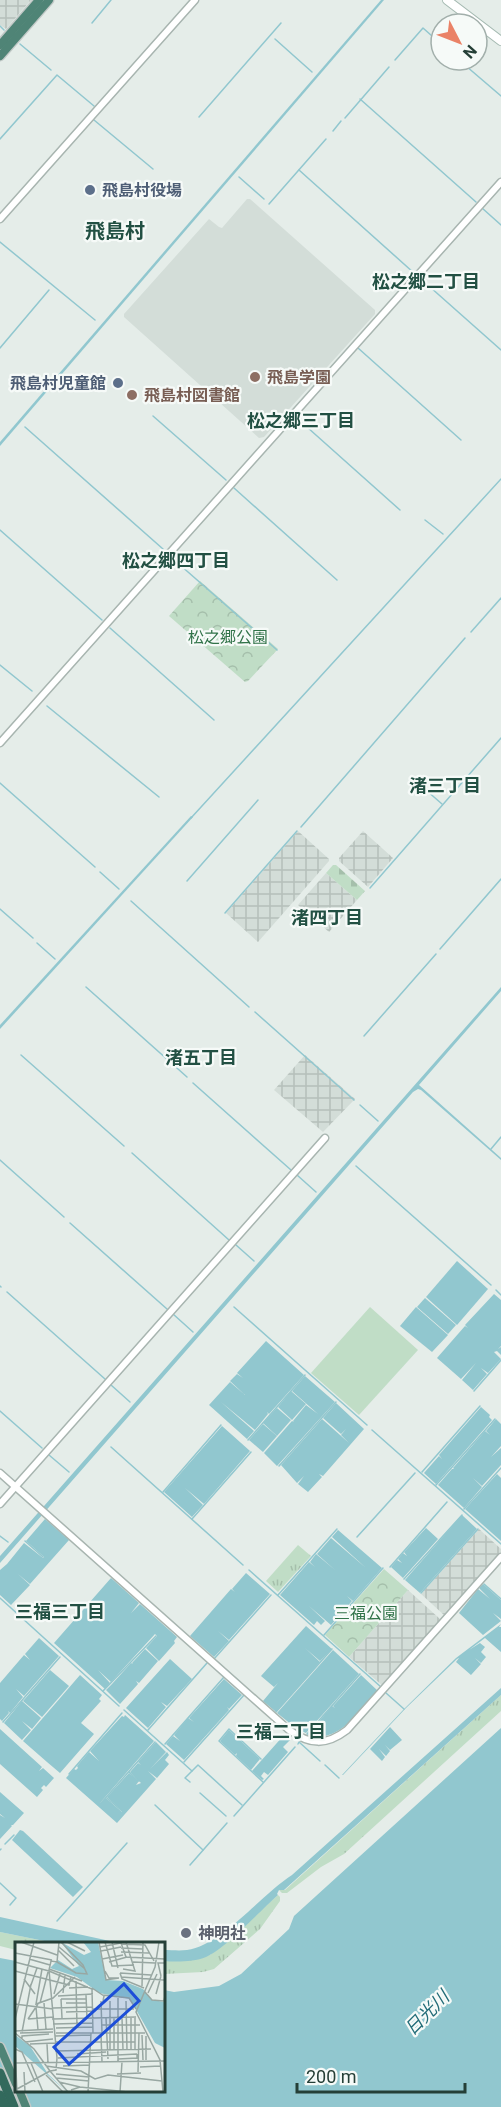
<svg xmlns="http://www.w3.org/2000/svg" width="501" height="2107" viewBox="0 0 501 2107" font-family="Roboto,'Noto Sans JP',sans-serif">
  <style>
    .built { fill: #d3ddd8 }
    .industrial { fill: url(#industrial-grid) }
    .grass { fill: url(#grass-tufts) }
    .forest { fill: url(#forest-crowns) }
    .cemetery { fill: url(#cemetery-stones) }
    .pitch { fill: #c0ddc6 }
    .water { fill: #91c7cf }
    .lines { fill: none; stroke-linecap: round; stroke-linejoin: round }
    .stream { stroke: #91c7cf; stroke-width: 1.5 }
    .tertiary-casing { stroke: #a8b5b0; stroke-width: 9 }
    .secondary-casing { stroke: #a4b9b1; stroke-width: 10 }
    .trunk-casing { stroke: #c2c9c7; stroke-width: 11 }
    .motorway-casing { stroke: #c2c9c7; stroke-width: 12 }
    .tertiary { stroke: #fff; stroke-width: 6 }
    .secondary { stroke: #fff; stroke-width: 8 }
    .trunk { stroke: #4f8476; stroke-width: 8 }
    .motorway { stroke: #32695c; stroke-width: 9 }
    .service-dot { fill: #5c6f8a; stroke: #f6faf8; stroke-width: 2 }
    .education-dot { fill: #8d6e63; stroke: #f6faf8; stroke-width: 2 }
    .worship-dot { fill: #6b7280; stroke: #f6faf8; stroke-width: 2 }
    .labels { text-anchor: middle; stroke-width: 4.5; stroke-linejoin: round; paint-order: stroke }
    .service-label { font-size: 16px; font-weight: bold; fill: #4e5e75; stroke: #f6faf8; text-anchor: start }
    .education-label { font-size: 16px; font-weight: bold; fill: #785e54; stroke: #f6faf8; text-anchor: start }
    .park-label { font-size: 16px; fill: #317349; stroke: #f6faf8 }
    .worship-label { font-size: 16px; font-weight: bold; fill: #5b616d; stroke: #f6faf8; text-anchor: start }
    .neighbourhood-label { font-size: 18px; font-weight: bold; fill: #225043; stroke: #f6faf8 }
    .water-label { font-size: 18px; font-style: italic; fill: #226c78; stroke: #f6faf8 }
    .quarter-label { font-size: 20px; font-weight: bold; fill: #225043; stroke: #f6faf8 }
    .inset-road { fill: none; stroke: #98a7a2; stroke-width: 1.5 }
    .view { fill: #1d4ed8; fill-opacity: 0.15; stroke: #1d4ed8; stroke-width: 3 }
    .inset-edge { fill: none; stroke: #253f37; stroke-width: 3 }
  </style>
  <defs>
    <pattern id="industrial-grid" width="8" height="8" patternUnits="userSpaceOnUse" patternTransform="scale(1.5)"><rect width="8" height="8" fill="#d3ddd8"/><path d="M0 4h8M4 0v8" fill="none" stroke="#b5bfba"/></pattern>
    <pattern id="grass-tufts" width="24" height="20" patternUnits="userSpaceOnUse" patternTransform="scale(1.5)"><rect width="24" height="20" fill="#c0ddc6"/><path d="M3 7l-1-3M5 7V3M7 7l1-3M15 17l-1-3M17 17v-4M19 17l1-3" fill="none" stroke="#a5bfab"/></pattern>
    <pattern id="forest-crowns" width="20" height="18" patternUnits="userSpaceOnUse" patternTransform="scale(1.5)"><rect width="20" height="18" fill="#c0ddc6"/><path d="M2 6a3 3 0 1 1 6 0M12 15a3 3 0 1 1 6 0" fill="none" stroke="#a5bfab"/></pattern>
    <pattern id="cemetery-stones" width="16" height="16" patternUnits="userSpaceOnUse" patternTransform="scale(1.5)"><rect width="16" height="16" fill="#c0ddc6"/><path d="M2 7V4a2 2 0 0 1 4 0v3zM10 15v-3a2 2 0 0 1 4 0v3z" fill="#a5bfab"/></pattern>
  </defs>
  <rect width="100%" height="100%" fill="#e5ede9"/>
  <!-- built -->
  <path class="built" d="M247,199H250L375,310V314L264,437L259,438L124,317V314L209,219L219,227L222,228Z"/>
  <!-- industrial -->
  <g class="industrial">
    <path d="M0,0H31L6,29L0,25Z"/>
    <path d="M298,831L329,859V861L258,942L226,913Z"/>
    <path d="M363,831L393,858L368,887L339,861V858Z"/>
    <path d="M326,873L357,900L329,932L298,905Z"/>
    <path d="M305,1055L355,1099L323,1132L274,1090Z"/>
    <path d="M479,1529L501,1549V1552L447,1615H444L421,1594Z"/>
    <path d="M408,1590L440,1619V1622L383,1686L349,1657Z"/>
  </g>
  <!-- grass -->
  <g class="grass">
    <path d="M298,1545L311,1556L278,1592L266,1581Z"/>
    <path d="M501,1695V1711L344,1854L321,1867L287,1893H282L279,1890H285Z"/>
    <path d="M278,1895L280,1897V1901L260,1929L214,1969L203,1972L164,1974V1961L210,1955Z"/>
    <path d="M0,1932L54,1943L16,1944V1950L0,1946Z"/>
  </g>
  <!-- forest -->
  <g class="forest">
    <path d="M200,581L278,649L248,681L245,682L169,616Z"/>
    <path d="M384,1569L408,1590L349,1657L325,1635Z"/>
  </g>
  <!-- cemetery -->
  <path class="cemetery" d="M333,865H336L365,891L357,900L326,873Z"/>
  <!-- pitch -->
  <path class="pitch" d="M370,1307L418,1350L359,1415L311,1373Z"/>
  <!-- water -->
  <g class="water">
    <path d="M381,0H384L0,446V442Z"/>
    <path d="M191,816L193,817L0,1029V1025Z"/>
    <path d="M501,987V991L419,1085L501,1158V1160L421,1090L418,1089L413,1092L0,1563V1556Z"/>
    <path d="M457,1261L488,1289L457,1325L426,1297Z"/>
    <path d="M494,1294L501,1300V1346L498,1349L501,1347V1355L497,1351L494,1352L501,1359L488,1373L481,1368L487,1374L473,1390L462,1380L476,1363L461,1379L437,1358L465,1326L468,1328L465,1325Z"/>
    <path d="M425,1298L456,1325L448,1334L417,1307Z"/>
    <path d="M416,1307L448,1335L432,1352L400,1326Z"/>
    <path d="M266,1341L304,1375L269,1414L267,1412L268,1414L255,1430L221,1402L254,1431L247,1439L209,1405L230,1382L245,1395L230,1381L237,1374L243,1378L237,1373Z"/>
    <path d="M305,1376L335,1402L277,1466L264,1453L292,1421L294,1422L293,1421L306,1405L318,1414L292,1391Z"/>
    <path d="M291,1391L306,1404L292,1420L278,1407Z"/>
    <path d="M336,1403L364,1429L323,1476L319,1474L322,1477L308,1492L298,1484L304,1476L297,1483L281,1465L322,1419L349,1443L341,1435L346,1429L341,1434L323,1418Z"/>
    <path d="M481,1407L490,1415L489,1417L492,1420L436,1484L424,1473L439,1456L442,1459L439,1455Z"/>
    <path d="M277,1408L291,1420L277,1436L263,1423Z"/>
    <path d="M496,1419L501,1424V1446L491,1457L501,1448V1465L482,1486L473,1478L482,1487L464,1508L438,1485L452,1469H454L453,1468L485,1431L490,1435L486,1431Z"/>
    <path d="M263,1424L277,1436L263,1452L249,1440Z"/>
    <path d="M222,1426L250,1451L204,1504L185,1488L203,1505L192,1517L164,1492Z"/>
    <path d="M497,1474L501,1478V1541L465,1509Z"/>
    <path d="M462,1515L477,1529L420,1593L405,1580Z"/>
    <path d="M45,1519L69,1540L30,1584L18,1574L30,1585L11,1605L0,1595V1570L7,1564L24,1543L43,1558L44,1557L26,1541Z"/>
    <path d="M426,1528L438,1539L403,1578L391,1567L397,1560L402,1563L398,1559L403,1553L407,1556L404,1552Z"/>
    <path d="M338,1530L382,1568L353,1601L347,1596L352,1601L331,1625L309,1606L325,1621L321,1625L317,1621L314,1625L280,1595L309,1562L315,1567L310,1562L316,1554L335,1570L317,1554L331,1538L366,1568L332,1537Z"/>
    <path d="M246,1573L270,1594L229,1640L218,1631L229,1641L214,1657L190,1636L231,1589L235,1592L232,1589Z"/>
    <path d="M111,1578L139,1603L131,1613L140,1604L177,1637L174,1641L175,1643L159,1661L146,1648L157,1636L155,1634L111,1682L98,1670L110,1683L105,1689L54,1643Z"/>
    <path d="M483,1584L501,1600V1619L493,1613L501,1621L483,1635L459,1613L478,1589L490,1599L479,1588Z"/>
    <path d="M501,1624L499,1627H501V1652L485,1638L469,1650L480,1643L485,1647L481,1652L486,1657L481,1663L475,1658L481,1664L471,1675L456,1662L459,1658L457,1659L406,1708L343,1775H342L404,1709L456,1658Z"/>
    <path d="M306,1626L332,1649L320,1661L305,1648L320,1662L276,1712L263,1701L278,1683L274,1687L261,1676Z"/>
    <path d="M39,1638L59,1656L24,1696L16,1689L23,1697L10,1713L8,1711L9,1713L2,1721L0,1719V1683L24,1655L30,1660L25,1654Z"/>
    <path d="M145,1649L158,1661L139,1683L136,1681L138,1684L120,1704L106,1690L112,1684L114,1686L112,1684L131,1663L133,1664L132,1663Z"/>
    <path d="M333,1650L359,1674L306,1733L297,1729L277,1713Z"/>
    <path d="M170,1659L192,1679L167,1706L161,1702L166,1707L148,1728L126,1708Z"/>
    <path d="M50,1670L69,1686L42,1717L23,1701Z"/>
    <path d="M80,1675L102,1695L99,1699L101,1701L81,1723L94,1734L60,1773L47,1762L49,1760L47,1762L23,1741L61,1697L74,1708L61,1697Z"/>
    <path d="M361,1675L378,1691C359,1711 338,1745 307,1735L315,1725L317,1726L316,1725L332,1706L335,1708L333,1706Z"/>
    <path d="M224,1679L242,1695L229,1709L227,1707L229,1710L184,1760L166,1744L173,1736L180,1741L174,1735L188,1718L194,1722L189,1718Z"/>
    <path d="M501,1688V1695L284,1890H279L277,1894L278,1895C260,1911 226,1948 206,1957C194,1962 176,1962 164,1961V1950C171,1950 179,1951 187,1950C222,1945 261,1895 292,1875Z"/>
    <path d="M22,1701L41,1718L32,1729L22,1721L31,1730L22,1740L4,1723Z"/>
    <path d="M125,1715L154,1741L100,1803L106,1798L122,1812V1811L107,1797L129,1773L139,1781L136,1785L141,1783L130,1772L138,1763L141,1765L138,1762L156,1742L166,1752L150,1769L167,1752L169,1755L165,1760L169,1764L157,1778L148,1771L156,1779L117,1823L66,1778L74,1769L76,1770L78,1768L77,1766L89,1752L99,1761L90,1751L122,1716L124,1717Z"/>
    <path d="M390,1727L402,1740L390,1750L385,1745L390,1751L386,1756L379,1749L385,1757L382,1761L370,1749Z"/>
    <path d="M501,1728V2107H0V1958L16,1961V2090H164V1990L174,1992L219,1986L241,1974L289,1929L294,1916Z"/>
    <path d="M0,1729L42,1767L39,1771L43,1768L54,1778L46,1787L44,1785L41,1788L43,1790L37,1797L0,1764Z"/>
    <path d="M229,1730L260,1759L251,1770L236,1756L237,1753L235,1755L220,1741Z"/>
    <path d="M284,1735L290,1740L283,1747L288,1752L268,1775L264,1772L261,1776L264,1779L262,1780L252,1771Z"/>
    <path d="M0,1792L24,1813L13,1825H11L12,1826L0,1839V1815L5,1818L0,1814Z"/>
    <path d="M20,1830L23,1831L83,1887L73,1897L12,1840Z"/>
    <path d="M0,1917L119,1943H54L0,1932Z"/>
  </g>
  <g class="lines">
    <!-- stream -->
    <g class="stream">
      <path d="M92,23L111,0"/>
      <path d="M0,26L4,30"/>
      <path d="M275,39L312,72"/>
      <path d="M20,44L51,70"/>
      <path d="M395,60L423,28L441,44"/>
      <path d="M459,60L501,96"/>
      <path d="M360,99L476,202"/>
      <path d="M199,117L281,23"/>
      <path d="M345,118L389,67"/>
      <path d="M94,120L153,169"/>
      <path d="M333,131L341,121"/>
      <path d="M0,139L57,75L94,106"/>
      <path d="M299,170L414,273"/>
      <path d="M239,177L264,199"/>
      <path d="M269,204L326,139"/>
      <path d="M482,208L501,225"/>
      <path d="M0,242L95,320"/>
      <path d="M421,279L501,350"/>
      <path d="M0,348L49,290"/>
      <path d="M358,348L461,440"/>
      <path d="M153,416L226,480"/>
      <path d="M298,419L400,510"/>
      <path d="M25,427L163,549"/>
      <path d="M234,488L337,580"/>
      <path d="M425,520L443,534"/>
      <path d="M0,530L102,620"/>
      <path d="M172,558L277,650"/>
      <path d="M110,628L214,720"/>
      <path d="M471,632L501,598"/>
      <path d="M0,665L32,691"/>
      <path d="M47,706L159,797"/>
      <path d="M411,777L442,804"/>
      <path d="M0,783L95,867"/>
      <path d="M191,818L501,479"/>
      <path d="M301,827L465,638"/>
      <path d="M100,872L119,889"/>
      <path d="M187,881L258,800"/>
      <path d="M370,888L501,738"/>
      <path d="M131,901L249,1007"/>
      <path d="M0,909L33,938"/>
      <path d="M225,913L297,831"/>
      <path d="M37,943L55,959"/>
      <path d="M440,949L501,879"/>
      <path d="M86,987L187,1077"/>
      <path d="M255,1012L354,1100"/>
      <path d="M364,1036L436,954"/>
      <path d="M21,1055L124,1146"/>
      <path d="M193,1083L291,1170"/>
      <path d="M360,1105L378,1121"/>
      <path d="M491,1149L501,1137"/>
      <path d="M132,1153L229,1240"/>
      <path d="M0,1160L64,1217"/>
      <path d="M356,1166L491,1285"/>
      <path d="M297,1175L316,1192"/>
      <path d="M70,1223L167,1309"/>
      <path d="M236,1245L254,1261"/>
      <path d="M0,1286L1,1287"/>
      <path d="M496,1290L501,1295"/>
      <path d="M7,1292L105,1379"/>
      <path d="M234,1307L367,1425"/>
      <path d="M173,1314L193,1332"/>
      <path d="M111,1385L130,1402"/>
      <path d="M474,1391L501,1360"/>
      <path d="M0,1411L42,1448"/>
      <path d="M372,1430L501,1544"/>
      <path d="M248,1440L305,1375"/>
      <path d="M111,1447L243,1565"/>
      <path d="M49,1455L69,1472"/>
      <path d="M279,1466L336,1402"/>
      <path d="M422,1472L480,1406"/>
      <path d="M436,1485L495,1419"/>
      <path d="M163,1492L221,1425"/>
      <path d="M464,1509L501,1468"/>
      <path d="M192,1519L251,1452"/>
      <path d="M0,1536L8,1542"/>
      <path d="M357,1537L415,1473"/>
      <path d="M25,1541L43,1557"/>
      <path d="M390,1567L447,1502"/>
      <path d="M249,1570L381,1687"/>
      <path d="M404,1579L462,1515"/>
      <path d="M484,1584L501,1599"/>
      <path d="M421,1593L478,1529"/>
      <path d="M278,1595L337,1529"/>
      <path d="M0,1598L119,1706"/>
      <path d="M324,1635L383,1568"/>
      <path d="M240,1682L214,1659L271,1595"/>
      <path d="M103,1691L156,1636"/>
      <path d="M386,1693L404,1709"/>
      <path d="M124,1710L192,1771"/>
      <path d="M276,1712L332,1649"/>
      <path d="M3,1722L60,1657"/>
      <path d="M148,1730L207,1663"/>
      <path d="M307,1734L360,1674"/>
      <path d="M165,1744L224,1677"/>
      <path d="M298,1744L299,1742L320,1761"/>
      <path d="M261,1759L229,1729L219,1741L263,1782"/>
      <path d="M184,1762L244,1695"/>
      <path d="M325,1765L339,1778"/>
      <path d="M129,1772L139,1781"/>
      <path d="M69,1774L122,1713"/>
      <path d="M190,1782L185,1778L198,1765L242,1805"/>
      <path d="M200,1793L226,1816"/>
      <path d="M107,1798L122,1811"/>
      <path d="M101,1803L155,1742"/>
      <path d="M155,1805L203,1850"/>
      <path d="M234,1816L295,1747"/>
      <path d="M5,1844L14,1835"/>
      <path d="M0,1850L1,1849"/>
      <path d="M190,1865L227,1823"/>
      <path d="M0,1883L16,1898L10,1905"/>
      <path d="M57,1921L127,1843"/>
    </g>
    <!-- tertiary casing -->
    <g class="tertiary-casing">
      <g id="tertiary">
        <path d="M0,219L195,0"/>
        <path d="M0,743L501,182"/>
        <path d="M0,1473L289,1730C310,1745 326,1746 347,1730L501,1557"/>
        <path d="M0,1504L325,1138"/>
      </g>
    </g>
    <!-- secondary casing -->
    <g class="secondary-casing">
      <path id="secondary" d="M447,0L501,41"/>
    </g>
    <!-- trunk casing -->
    <g class="trunk-casing">
      <g id="trunk">
        <path d="M0,45L39,0"/>
        <path d="M0,56L49,0"/>
        <path d="M0,2047L16,2084"/>
        <path d="M19,2090L26,2107"/>
      </g>
    </g>
    <!-- motorway casing -->
    <g class="motorway-casing">
      <g id="motorway">
        <path d="M0,2073L14,2107"/>
        <path d="M0,2095L5,2107"/>
      </g>
    </g>
    <!-- tertiary -->
    <use href="#tertiary" class="tertiary"/>
    <!-- secondary -->
    <use href="#secondary" class="secondary"/>
    <!-- trunk -->
    <use href="#trunk" class="trunk"/>
    <!-- motorway -->
    <use href="#motorway" class="motorway"/>
  </g>
  <!-- markers -->
  <g class="service-dot">
    <circle cx="90" cy="190" r="6"/>
    <circle cx="118" cy="383" r="6"/>
  </g>
  <g class="education-dot">
    <circle cx="255" cy="377" r="6"/>
    <circle cx="132" cy="395" r="6"/>
  </g>
  <circle class="worship-dot" cx="186" cy="1933" r="6"/>
  <g class="labels">
    <!-- service labels -->
    <g class="service-label">
      <text x="102" y="196">飛島村役場</text>
      <text x="106" y="389" text-anchor="end">飛島村児童館</text>
    </g>
    <!-- education labels -->
    <g class="education-label">
      <text x="267" y="383">飛島学園</text>
      <text x="144" y="401">飛島村図書館</text>
    </g>
    <!-- park labels -->
    <g class="park-label">
      <text x="228" y="643">松之郷公園</text>
      <text x="366" y="1619">三福公園</text>
    </g>
    <!-- worship labels -->
    <g class="worship-label">
      <text x="198" y="1939">神明社</text>
    </g>
    <!-- neighbourhood labels -->
    <g class="neighbourhood-label">
      <text x="426" y="288">松之郷二丁目</text>
      <text x="301" y="427">松之郷三丁目</text>
      <text x="176" y="567">松之郷四丁目</text>
      <text x="445" y="792">渚三丁目</text>
      <text x="327" y="924">渚四丁目</text>
      <text x="201" y="1064">渚五丁目</text>
      <text x="60" y="1618">三福三丁目</text>
      <text x="281" y="1738">三福二丁目</text>
    </g>
    <!-- water labels -->
    <g class="water-label">
      <text transform="translate(427 2013) rotate(-45)" y="6">日光川</text>
    </g>
    <!-- quarter labels -->
    <g class="quarter-label">
      <text x="115" y="238">飛島村</text>
    </g>
  </g>
  <!-- overview -->
  <g transform="translate(15 1942)">
    <rect width="150" height="150" fill="#e5ede9"/>
    <path d="M46,0L69,13L76,10L68,0H83L91,38L108,39L128,47L137,58L150,60V106L140,101L115,57L84,51L62,35L35,26L43,18L57,27L64,24ZM0,93L15,104L33,132L52,150L0,104Z" fill="#91c7cf"/>
    <path class="inset-road" d="M6,0L42,13M44,0L42,20L36,19L34,28L42,116L41,128L35,129L53,150M52,0L70,9M84,0L91,38L104,36M90,0L97,24L119,23M97,0L103,26M144,0L140,25L121,70L145,118L148,150M106,1L111,15L150,17M106,2L130,3L139,19M44,5L70,27M85,5L106,1M106,6L128,7M43,8L59,24M86,9L106,5M106,10L134,11M0,11L37,18M14,17L35,23M87,17L108,13M0,20L34,29M42,20L61,31L72,32L68,23L46,0M94,20L112,15M118,20L140,21M27,27L21,62L38,56L60,35M34,27L67,39M108,27L120,29L111,0M0,29L54,43L56,35M34,29L77,47L78,91M90,29L94,36H104M105,31L107,37L129,46M105,31L136,33M146,34L143,21H150M106,35L149,38M9,37L20,52M61,39L62,85M16,43L22,26M127,44L128,0M54,46L73,45M77,46L89,54L88,59M130,50L137,58L149,59L150,54M48,51L50,33M133,51L142,32M39,52L45,32M141,52L146,34M71,53L72,76M87,53L114,56L121,67M43,54L78,52M103,56V120M46,57H71M46,57L47,76M86,59L87,91M95,59V108M111,59L112,108M25,61L33,30M29,61L31,87M51,61H72M0,62L38,67M21,65L23,88M38,66L78,65M78,67H119M51,70L78,69M91,76L93,117M99,76V108M107,76L108,108M116,76V107M120,76V107M0,77L19,0M13,77L23,62M13,77L39,75M37,77L121,75M38,82L78,81M87,83H125M41,86L78,85M0,89L38,87M7,90L16,42M0,91L19,107L35,129M5,91L38,90M41,91H130M86,93L87,120M127,93L128,118M40,94L76,93M131,94V118M7,97V94L34,92M10,100L38,97M40,100H120M15,102L40,101M32,102L33,121M0,107L7,110L20,140M0,107L2,150M40,109L136,107M62,112L91,110M43,116L122,112M103,117L122,116V112M0,121L150,119M16,121L28,150M31,124L66,129L80,137L93,133L147,139M48,124L75,123M125,125L145,124M9,130L10,150M123,130L124,91M41,132L74,135M102,132L126,131M31,133L48,150M41,136L74,139M44,140L65,145M2,147L35,129M56,148L65,145L113,150M73,150L76,91M105,150L107,120"/>
    <path class="view" d="M109,42L124,59L54,122L39,105Z"/>
    <rect width="150" height="150" class="inset-edge"/>
  </g>
  <!-- north arrow -->
  <g transform="translate(459 42) rotate(132)"><circle r="28" fill="#f6faf8" stroke="#a2afab" stroke-width="1.5"/>
  <path d="M0-4.5L10 22L0 15L-10 22Z" fill="#ea8267"/>
  <text y="-9" font-size="16" font-weight="bold" text-anchor="middle" fill="#253f37">N</text>
  </g>
  <!-- scale -->
  <path d="M297 2083v9h168v-9" fill="none" stroke="#253f37" stroke-width="3"/>
  <text x="306" y="2083" font-size="18" fill="#253f37" stroke="#f6faf8" stroke-width="4.5" paint-order="stroke">200 m</text>
</svg>
